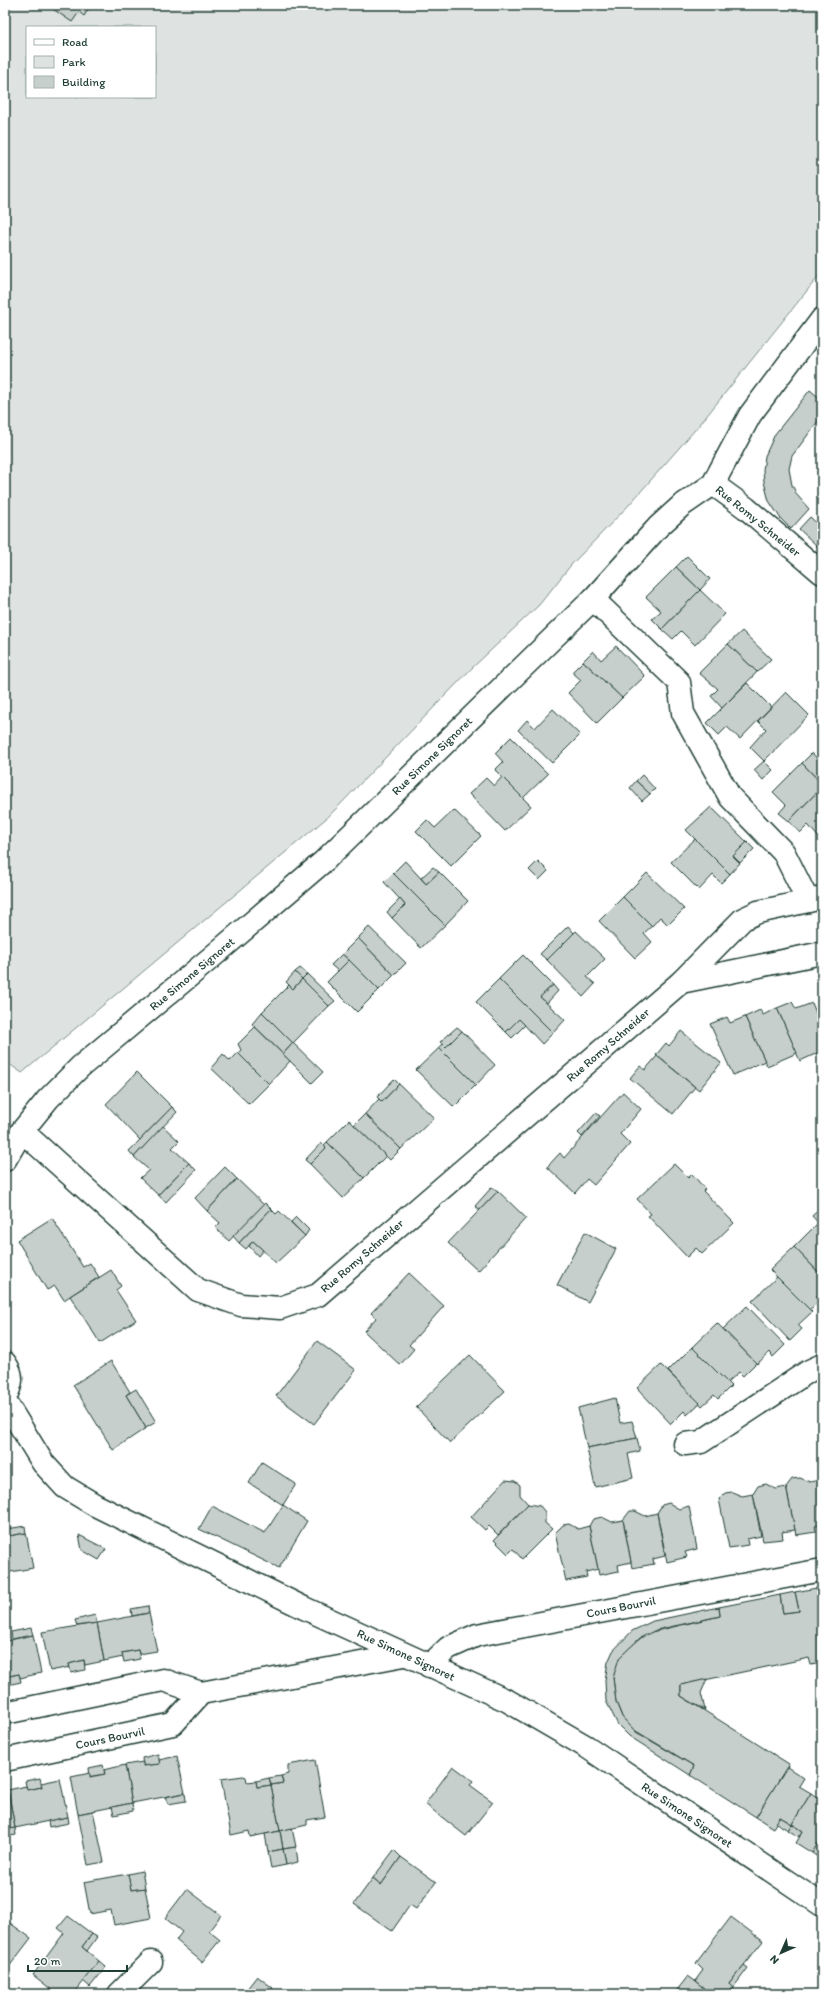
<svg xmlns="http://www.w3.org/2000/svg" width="827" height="1999" viewBox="0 0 827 1999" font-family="Itim,sans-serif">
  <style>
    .green { fill: #dee3e2; stroke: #7e908b; fill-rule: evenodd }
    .building { fill: #c7cfcc; stroke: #1f3d34 }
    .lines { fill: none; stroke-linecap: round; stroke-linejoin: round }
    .minor-casing { stroke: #1f3d34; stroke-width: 25 }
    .minor { stroke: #fff; stroke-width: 22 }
    .labels { text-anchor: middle; stroke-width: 3; stroke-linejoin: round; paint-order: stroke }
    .street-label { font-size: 12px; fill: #1f3d34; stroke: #fff }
  </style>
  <rect width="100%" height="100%" fill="#fff"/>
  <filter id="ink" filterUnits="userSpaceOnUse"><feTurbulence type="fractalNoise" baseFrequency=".025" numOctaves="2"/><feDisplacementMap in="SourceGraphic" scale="8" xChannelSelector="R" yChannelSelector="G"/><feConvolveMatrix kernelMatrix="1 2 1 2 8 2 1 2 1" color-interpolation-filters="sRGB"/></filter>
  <g filter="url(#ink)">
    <!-- green -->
    <path class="green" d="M5,5H822V272L701,423L628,506L571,565L539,605L471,669L329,816L22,1073L5,1061ZM27,27H155V97H27Z"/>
    <!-- building -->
    <g class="building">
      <path d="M47,5H91L84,16L79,12L72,22Z"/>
      <path d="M810,390L822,400V416L792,456L789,469L792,485L797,495L809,509L791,529L781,519L769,501L764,482L763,470L765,456L775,434Z"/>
      <path d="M810,517L822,528V539L816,545L799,529Z"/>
      <path d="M822,539V551L816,545Z"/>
      <path d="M687,556L710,579L700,590L676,567Z"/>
      <path d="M676,567L700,590L662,629L652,619L661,611L646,597Z"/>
      <path d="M700,590L725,614L695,645L681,631L673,639L662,629Z"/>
      <path d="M742,631L771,659L757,672L728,644Z"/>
      <path d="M728,644L757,672L722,708L711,696L718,689L699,673Z"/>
      <path d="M616,646L645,676L622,698L583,661L593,651L601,660Z"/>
      <path d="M583,661L622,698L597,723L568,693L581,680L572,672Z"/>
      <path d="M747,683L771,707L740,739L727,727L719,735L707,723Z"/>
      <path d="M786,692L809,715L764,761L750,747L766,729L758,721Z"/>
      <path d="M553,709L580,735L552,763L518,730L527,720L535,728Z"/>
      <path d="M511,737L548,774L523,798L495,770L503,762L495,753Z"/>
      <path d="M812,753L822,764V784L802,763Z"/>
      <path d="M764,761L773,770L763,780L754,770Z"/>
      <path d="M802,763L822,784V787L789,821L779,813L786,805L773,792Z"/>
      <path d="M642,775L655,789L650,794L636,781Z"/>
      <path d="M502,777L531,806L505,831L469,794L486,778L494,786Z"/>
      <path d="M636,781L650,794L642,801L630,788Z"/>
      <path d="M822,787V837L820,839L808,825L800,833L789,821Z"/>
      <path d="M711,807L747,842L733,856L740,863L730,874L686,830Z"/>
      <path d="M454,810L481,836L451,866L416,831L427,820L435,828Z"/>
      <path d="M695,839L730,874L721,883L713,875L699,890L671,862Z"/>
      <path d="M747,842L754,849L740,863L733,856Z"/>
      <path d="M405,861L426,884L439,872L468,901L445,925L393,873Z"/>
      <path d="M538,861L548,871L539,880L529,870Z"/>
      <path d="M433,867L439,872L426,884L421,878Z"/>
      <path d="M393,873L445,925L421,948L392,918L405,905L384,882Z"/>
      <path d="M647,873L684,909L668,925L660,917L652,926L623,897Z"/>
      <path d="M623,897L652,926L644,933L652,942L635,958L599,921Z"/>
      <path d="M400,899L405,905L392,918L387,912Z"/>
      <path d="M568,926L574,933L547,960L540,954Z"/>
      <path d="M369,927L406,963L394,975L358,938Z"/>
      <path d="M576,931L605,959L587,977L595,984L583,997L547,960Z"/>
      <path d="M358,938L394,975L379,990L342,954Z"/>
      <path d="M342,954L349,960L338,971L331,965Z"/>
      <path d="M523,955L553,985L540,997L565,1020L553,1033L499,979Z"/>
      <path d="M349,960L379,990L357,1012L327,982Z"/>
      <path d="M300,968L307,974L302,979L295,972Z"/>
      <path d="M295,972L302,979L293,989L286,982Z"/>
      <path d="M307,974L335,1001L329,1006L302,979Z"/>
      <path d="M302,979L329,1006L293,1043L262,1012L289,985L293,989Z"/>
      <path d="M499,979L553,1033L542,1044L519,1019L506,1032L476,1002Z"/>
      <path d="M553,985L558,991L547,1003L540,997Z"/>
      <path d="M792,1002L796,1009L812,1003L822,1027V1051L800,1061L777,1008Z"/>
      <path d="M777,1008L797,1053L767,1066L745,1017L760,1010L763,1015Z"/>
      <path d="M262,1012L293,1043L283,1054L252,1024Z"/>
      <path d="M727,1017L730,1023L745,1017L765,1061L733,1075L710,1024Z"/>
      <path d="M519,1019L525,1025L512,1038L506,1032Z"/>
      <path d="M255,1027L290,1061L269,1084L238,1053L241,1050L238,1044Z"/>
      <path d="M457,1027L462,1031L446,1047L440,1042Z"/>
      <path d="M462,1031L495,1065L476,1085L439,1048L443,1044L446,1047Z"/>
      <path d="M681,1031L721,1063L699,1090L656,1055L666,1043L669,1046Z"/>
      <path d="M293,1043L323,1072L312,1083L283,1054Z"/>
      <path d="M439,1048L476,1085L454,1107L416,1070Z"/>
      <path d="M238,1053L269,1084L249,1104L211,1068L223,1054L230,1061Z"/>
      <path d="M657,1056L695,1087L673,1114L630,1078L640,1066L645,1070Z"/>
      <path d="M137,1072L172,1107L140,1140L106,1104Z"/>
      <path d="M394,1079L399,1084L382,1102L377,1097Z"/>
      <path d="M399,1084L434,1118L401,1149L365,1114L379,1099L382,1102Z"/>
      <path d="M623,1092L641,1109L620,1134L630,1144L594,1185L587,1179L575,1193L547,1167L560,1153L564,1158Z"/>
      <path d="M172,1107L177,1112L134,1157L129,1151Z"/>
      <path d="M596,1113L600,1116L582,1137L578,1133Z"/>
      <path d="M365,1114L401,1149L390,1160L354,1125Z"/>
      <path d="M349,1120L386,1156L364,1178L327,1142Z"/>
      <path d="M163,1126L179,1141L172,1148L189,1163L158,1195L140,1178L149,1170L134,1157Z"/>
      <path d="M327,1142L364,1178L343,1198L310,1164L326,1148L323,1146Z"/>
      <path d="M321,1143L326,1148L310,1164L305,1160Z"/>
      <path d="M189,1163L196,1170L166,1202L158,1195Z"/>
      <path d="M674,1164L688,1178L692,1174L705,1189L703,1191L734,1223L702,1254L696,1248L687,1257L648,1216L651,1214L637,1199Z"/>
      <path d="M225,1167L237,1179L207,1211L195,1198Z"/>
      <path d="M237,1179L264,1205L229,1241L215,1228L220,1223L207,1211Z"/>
      <path d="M492,1187L498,1191L480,1210L475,1206Z"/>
      <path d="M498,1191L526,1218L478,1271L448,1243Z"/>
      <path d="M265,1203L271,1209L239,1243L233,1236Z"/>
      <path d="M822,1207V1227L812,1216Z"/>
      <path d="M271,1209L276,1214L279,1211L305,1236L276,1263L253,1241L246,1249L239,1243Z"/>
      <path d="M296,1217L309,1230L305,1236L291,1222Z"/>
      <path d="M52,1218L83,1267L90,1263L99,1277L64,1300L55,1286L47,1290L17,1240Z"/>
      <path d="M818,1223L822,1227V1276L794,1247Z"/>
      <path d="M585,1232L616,1249L588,1302L557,1285Z"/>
      <path d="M253,1241L263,1250L258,1256L249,1246Z"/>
      <path d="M794,1247L822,1276V1291L816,1297L820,1301L809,1310L770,1270Z"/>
      <path d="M111,1270L121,1286L116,1290L136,1320L100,1343L70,1296Z"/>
      <path d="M409,1273L444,1306L409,1345L414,1349L400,1365L364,1331L376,1318L371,1313Z"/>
      <path d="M777,1277L812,1312L798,1325L802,1329L790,1341L752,1301Z"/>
      <path d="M747,1306L785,1345L773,1357L770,1352L757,1364L723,1329Z"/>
      <path d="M717,1323L756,1363L743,1376L739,1372L727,1383L692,1347Z"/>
      <path d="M317,1341L356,1370L314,1424L276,1396Z"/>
      <path d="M692,1347L731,1386L718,1399L714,1395L702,1406L668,1371Z"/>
      <path d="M470,1355L505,1391L450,1443L416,1407Z"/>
      <path d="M111,1361L130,1392L126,1395L146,1428L113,1450L73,1385Z"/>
      <path d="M661,1365L700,1403L687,1415L684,1411L671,1424L637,1388Z"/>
      <path d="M136,1389L156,1422L146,1428L126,1395Z"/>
      <path d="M615,1398L620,1423L632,1421L637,1438L587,1448L578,1408Z"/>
      <path d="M637,1438L640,1451L628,1454L633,1478L595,1487L587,1448Z"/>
      <path d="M262,1462L296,1484L283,1505L249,1483Z"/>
      <path d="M800,1478L810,1482L819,1480L822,1494V1525L815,1526L816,1532L796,1535L786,1487L792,1479Z"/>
      <path d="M822,1478V1494L819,1480Z"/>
      <path d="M505,1480L515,1481L520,1485V1495L528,1504L498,1535L489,1526L485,1530L471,1517Z"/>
      <path d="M766,1484L776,1489L786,1487L795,1530L782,1532L783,1539L763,1541L753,1494L758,1486Z"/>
      <path d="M732,1492L742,1496L753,1494L761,1536L747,1539L748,1545L729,1548L719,1499L725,1493Z"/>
      <path d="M669,1503L679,1509L689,1506L697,1549L685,1552L687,1557L667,1562L657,1513L662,1505Z"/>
      <path d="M528,1504L540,1506L545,1512V1523L552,1529L522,1559L513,1549L508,1554L494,1540Z"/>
      <path d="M283,1505L307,1521L279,1568L199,1529L212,1506L265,1533Z"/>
      <path d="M630,1511H635L645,1516L657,1513L665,1556L653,1559L654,1564L632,1568L623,1520Z"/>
      <path d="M602,1517L612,1522L623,1520L631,1562L618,1565L619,1571L599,1575L589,1526L593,1519Z"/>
      <path d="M569,1524L578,1529L589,1526L598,1569L586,1572L587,1577L566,1581L555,1533L563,1525Z"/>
      <path d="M25,1526L26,1533L9,1536L7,1529Z"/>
      <path d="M7,1529L9,1536L26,1533L33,1568L5,1573V1530Z"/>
      <path d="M79,1535L106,1549L99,1560L82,1550Z"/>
      <path d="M822,1587V1663L811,1665L809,1658L681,1685V1696L789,1764L756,1817L690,1775L694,1766L631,1728L622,1717L616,1702L613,1678L616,1665L619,1658L630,1647L647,1633L720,1616L719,1607L780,1595L783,1613L799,1611L795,1592Z"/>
      <path d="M795,1592L799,1611L783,1613L780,1595Z"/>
      <path d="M148,1606L149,1613L132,1616L131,1609Z"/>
      <path d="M719,1607L720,1616L656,1630L640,1638L619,1658L613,1678L616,1702L622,1717L636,1732L694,1766L690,1775L629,1736L618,1725L606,1701L605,1680L608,1662L613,1651L632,1631L653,1621Z"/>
      <path d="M149,1613L157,1651L139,1654L138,1650L122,1653L123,1657L104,1661L97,1623Z"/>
      <path d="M95,1615L97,1623L77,1626L75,1620Z"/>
      <path d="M97,1623L104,1661L85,1665L84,1660L69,1664L70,1667L50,1671L42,1632Z"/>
      <path d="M31,1628L33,1635L12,1639L11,1632Z"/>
      <path d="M33,1635L41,1673L20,1678L19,1674L5,1677V1681V1641Z"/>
      <path d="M138,1650L140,1659L124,1662L122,1653Z"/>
      <path d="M84,1660L85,1670L71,1673L69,1664Z"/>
      <path d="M19,1674L21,1682L7,1685L5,1677Z"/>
      <path d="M707,1679L701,1693L705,1710L681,1696V1685Z"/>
      <path d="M158,1754L160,1764L143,1766L142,1758Z"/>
      <path d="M177,1756L185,1793L132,1803L125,1765L143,1762V1766L160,1764L159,1760Z"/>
      <path d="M315,1760L325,1817L307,1820V1825L280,1831L271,1785L283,1783L281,1776L288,1774V1765Z"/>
      <path d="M103,1765L105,1774L90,1777L89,1768Z"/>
      <path d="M125,1765L132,1803L78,1814L71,1777L90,1773V1777L105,1774L104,1770Z"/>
      <path d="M453,1766L473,1781L470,1785L493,1802L466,1836L425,1804Z"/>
      <path d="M787,1767L804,1778L799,1786L811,1793L792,1824L780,1817L773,1828L756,1817Z"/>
      <path d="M243,1776L246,1777L247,1782L256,1781L257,1787L271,1785L280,1831L250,1837L249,1831L231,1835L221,1779Z"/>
      <path d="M281,1776L283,1783L271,1785L269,1778Z"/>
      <path d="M40,1778L42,1787L27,1790L25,1781Z"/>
      <path d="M269,1778L271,1785L257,1787L256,1781Z"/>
      <path d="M60,1779L68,1817L15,1828L8,1790L26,1786L27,1790L42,1787L41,1783Z"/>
      <path d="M5,1790H8L15,1828L5,1830Z"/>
      <path d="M185,1793L186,1801L168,1804L165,1797Z"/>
      <path d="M811,1793L822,1801V1837L812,1853L796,1843L803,1831L792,1824Z"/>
      <path d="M132,1803L133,1811L114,1815L112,1807Z"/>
      <path d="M93,1811L104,1862L88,1865L78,1814Z"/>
      <path d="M68,1817L69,1823L49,1827L48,1821Z"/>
      <path d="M780,1817L792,1824L788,1830L776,1823Z"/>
      <path d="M792,1824L803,1831L799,1837L788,1830Z"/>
      <path d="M15,1828L16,1835L5,1837V1830Z"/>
      <path d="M292,1828L296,1847L283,1849L280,1831Z"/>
      <path d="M280,1831L283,1849L268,1852L265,1834Z"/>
      <path d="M822,1837V1860L812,1853Z"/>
      <path d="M296,1847L298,1862L286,1865L283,1849Z"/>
      <path d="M283,1849L286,1865L271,1868L268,1852Z"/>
      <path d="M394,1850L401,1857L381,1885L373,1878Z"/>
      <path d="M401,1857L436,1882L416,1909L410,1905L392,1931L354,1904L373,1878L381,1885Z"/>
      <path d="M142,1871L145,1888L131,1890L128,1874Z"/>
      <path d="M128,1874L131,1890L145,1888L151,1918L114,1925L111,1910L90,1914L84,1882Z"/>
      <path d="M187,1889L221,1915L209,1931L220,1940L202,1962L176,1940L182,1932L165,1918Z"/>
      <path d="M68,1916L92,1934L82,1947L99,1961L74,1994H57L33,1975L64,1933L58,1928Z"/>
      <path d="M731,1917L763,1941L729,1984L733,1988L728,1994H711L695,1981L703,1970L696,1963Z"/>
      <path d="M7,1921L31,1938L5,1972V1924Z"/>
      <path d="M92,1934L97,1937L87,1951L82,1947Z"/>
      <path d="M99,1961L106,1967L90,1987L83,1981Z"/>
      <path d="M744,1965L748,1968L733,1988L729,1984Z"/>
      <path d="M257,1976L273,1988L269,1994H243Z"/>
      <path d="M688,1976L695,1981L711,1994H674Z"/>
    </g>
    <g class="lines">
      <!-- minor casing -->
      <g class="minor-casing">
        <g id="minor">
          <path d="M713,484L746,508L822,573"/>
          <path d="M593,599L679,682L683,713L730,797L784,853L808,901"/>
          <path d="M681,982L822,953"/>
          <path d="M22,1131L198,1290L241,1305L280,1308L318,1295L681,982L743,919L758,912L822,898"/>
          <path d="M5,1160L22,1131L48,1099L80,1067L212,957L324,861L593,599L658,527L681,506L713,484L750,415L822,319"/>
          <path d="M5,1363C14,1375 12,1385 5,1397"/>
          <path d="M5,1401L43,1463L65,1487L95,1505L304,1608L508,1701L587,1747L822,1905"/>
          <path d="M685,1444L701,1442L809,1371L822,1365"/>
          <path d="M429,1666L448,1648L477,1635L822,1570"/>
          <path d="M201,1693L404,1655"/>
          <path d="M5,1713L163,1680L201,1693L173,1724L5,1760"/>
          <path d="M119,1994L151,1962"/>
        </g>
      </g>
      <!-- minor -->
      <use href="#minor" class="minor"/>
    </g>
  </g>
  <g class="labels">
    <!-- street labels -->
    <g class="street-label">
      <text transform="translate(758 521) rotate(39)" y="4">Rue Romy Schneider</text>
      <text transform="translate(432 756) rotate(-44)" y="4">Rue Simone Signoret</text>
      <text transform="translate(192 974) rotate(-40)" y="4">Rue Simone Signoret</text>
      <text transform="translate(608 1045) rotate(-41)" y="4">Rue Romy Schneider</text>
      <text transform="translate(362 1256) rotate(-41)" y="4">Rue Romy Schneider</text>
      <text transform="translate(621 1607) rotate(-11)" y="4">Cours Bourvil</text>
      <text transform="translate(406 1655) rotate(25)" y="4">Rue Simone Signoret</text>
      <text transform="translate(110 1738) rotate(-12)" y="4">Cours Bourvil</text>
      <text transform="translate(687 1815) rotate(34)" y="4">Rue Simone Signoret</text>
    </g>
  </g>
  <!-- margin -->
  <rect width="827" height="1999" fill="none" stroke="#fff" stroke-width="20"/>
  <rect x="10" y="10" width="807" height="1979" fill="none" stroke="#1f3d34" stroke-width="1.5" filter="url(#ink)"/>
  <!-- legend -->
  <rect x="26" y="26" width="130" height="72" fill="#ffffff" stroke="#a5b1ae"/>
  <rect x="34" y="39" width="20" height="6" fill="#ffffff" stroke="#a5b1ae"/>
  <text x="62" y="46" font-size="12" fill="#1f3d34">Road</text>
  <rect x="34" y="56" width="20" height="12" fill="#dee3e2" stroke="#a5b1ae"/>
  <text x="62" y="66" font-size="12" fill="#1f3d34">Park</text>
  <rect x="34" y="76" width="20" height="12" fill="#c7cfcc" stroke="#a5b1ae"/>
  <text x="62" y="86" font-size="12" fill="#1f3d34">Building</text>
  <!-- north arrow -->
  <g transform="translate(781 1953) rotate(225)" stroke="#ffffff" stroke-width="3" paint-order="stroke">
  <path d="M0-3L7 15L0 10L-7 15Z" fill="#1f3d34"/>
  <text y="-6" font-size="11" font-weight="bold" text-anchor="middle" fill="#1f3d34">N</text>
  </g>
  <!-- scale -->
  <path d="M28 1965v6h99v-6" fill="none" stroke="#1f3d34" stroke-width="2"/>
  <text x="34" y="1965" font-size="12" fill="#1f3d34" stroke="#ffffff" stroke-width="3" paint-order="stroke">20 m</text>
</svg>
